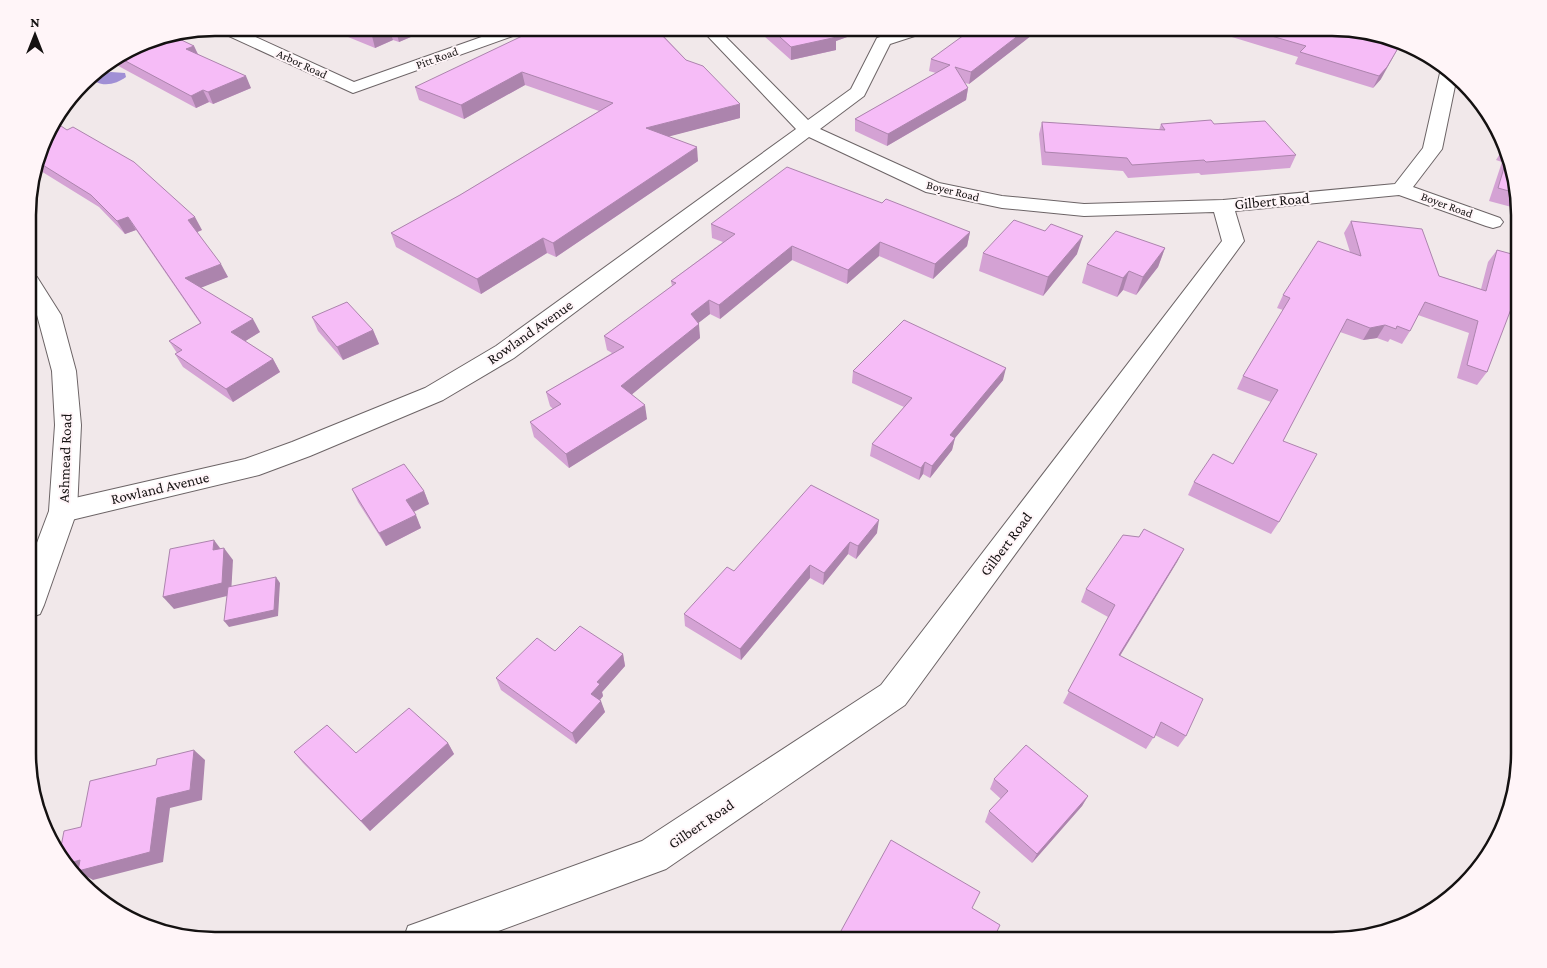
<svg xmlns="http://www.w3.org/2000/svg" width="1547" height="968" viewBox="0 0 1547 968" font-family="'Crimson Pro',serif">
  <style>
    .water { fill: #a08fd5 }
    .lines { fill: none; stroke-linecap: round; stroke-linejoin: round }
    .street-casing { stroke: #6c6466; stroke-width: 2 }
    .secondary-casing { stroke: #6c6466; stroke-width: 2 }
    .street { fill: #fff; fill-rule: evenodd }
    .secondary { fill: #fff; fill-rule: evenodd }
    .wall { fill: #d4a2d4 }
    .shaded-wall { fill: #ac84ad }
    .building { fill: #f6bcf7; stroke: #ac84ad }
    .labels { text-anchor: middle; stroke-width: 4; stroke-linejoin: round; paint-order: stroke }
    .far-street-label { font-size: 12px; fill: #141111; stroke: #fff5f8 }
    .street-label { font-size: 15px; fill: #141111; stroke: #fff5f8 }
    .rim { fill: none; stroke: #141111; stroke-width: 2.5 }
  </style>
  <rect width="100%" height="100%" fill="#f1e8ea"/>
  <!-- water -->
  <path class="water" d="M111,72L125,73L126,77C118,83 106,87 96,82L97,78L102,74Z"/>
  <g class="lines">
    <!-- street casing -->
    <g class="street-casing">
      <g id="street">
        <path d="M216,28H236L354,82L507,28H529L527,31L353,93L218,31Z"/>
        <path d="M700,28H717L808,120L851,89L877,38L909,28H932L930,31L890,44L864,96L820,129L939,183L1002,196L1084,204L1223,200L1395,184L1423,148L1440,73L1445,69L1456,81L1442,149L1413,187L1500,218L1503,222L1500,226L1493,228L1486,226L1399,195L1235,211L1244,241L905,705L666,869L474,940H403L408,926L422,921L642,841L881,685L1222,241L1214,212L1084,216L1002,208L926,192L809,137L514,358L443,400L310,456L259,475L63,522L53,519L49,511L53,503L245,459L292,442L425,388L496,346L796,129Z"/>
      </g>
    </g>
    <!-- secondary casing -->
    <g class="secondary-casing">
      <path id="secondary" d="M29,275L37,277L61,315L76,371L81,425L77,511L44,605L40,614L29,618V564L49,511L55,425L52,371L37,315L29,301Z"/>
    </g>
    <!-- street -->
    <use href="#street" class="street"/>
    <!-- secondary -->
    <use href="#secondary" class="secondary"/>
  </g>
  <!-- wall -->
  <g class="wall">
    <path d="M326,28H432L399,42L393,40L375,48Z"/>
    <path d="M672,28L661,33L740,118L669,136L698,161L556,257L547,253L481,294L396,247L391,233L460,195L599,111L525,85L464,119L419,100L415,87Z"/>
    <path d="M755,28H872L836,41V50L791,60Z"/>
    <path d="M982,28H1041L969,84L965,83L968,88L966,100L887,146L855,131V119L936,73L929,71L931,59Z"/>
    <path d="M1224,28H1332L1381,34V79L1373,88L1295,64L1298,57L1222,34Z"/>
    <path d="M144,42L194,46L198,54L251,88L213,104L209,102L196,108L111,62Z"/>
    <path d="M1042,122L1159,130L1161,124H1214L1296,155L1290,168L1201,175L1199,173L1128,178L1123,171L1042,165L1039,134Z"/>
    <path d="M47,132L202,230L197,232L228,277L201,287L260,332L245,341L273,359L280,372L233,402L183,367L175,354L177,353L169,341L200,323L136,230L125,234L99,207L36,168Z"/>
    <path d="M1503,149L1519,203V209L1489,201L1502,162L1496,160Z"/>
    <path d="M882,203L970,232L967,246L933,279L879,256L847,284L792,260L720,319L710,314L698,323L700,338L632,394L647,419L569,468L534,437L530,422L553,409L550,406L546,392L612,353L607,350L604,336L672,286L671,281L723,242L712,238L711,224Z"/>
    <path d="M1351,221L1439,276L1481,289L1488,262L1497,250L1519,256V313L1510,310L1487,372L1477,385L1457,378L1469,333L1418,315L1410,331L1402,344L1390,339L1388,342L1377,338L1363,340L1340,332L1283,441L1279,522L1271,534L1188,495L1194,482L1233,464L1271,402L1237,389L1243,376L1283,310L1277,308L1283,295L1350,252L1344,233Z"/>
    <path d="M1165,248L1158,267L1136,295L1123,290L1117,297L1082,283L1087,264Z"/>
    <path d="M983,253L1077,254L1043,296L979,271Z"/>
    <path d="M312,317L373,330L379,344L343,360L318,331Z"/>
    <path d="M853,371L1003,380L955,438L952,450L930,478L923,474L919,480L870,456L872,444L904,407L852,383Z"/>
    <path d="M352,489L424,491L429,504L414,512L421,528L386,546L358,502Z"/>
    <path d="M877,533L856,559L848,554L823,585L810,578L741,660L685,626L684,614L734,571Z"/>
    <path d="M1184,549L1177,562L1120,656L1186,736L1178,747L1155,735L1146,749L1063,703L1108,617L1081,602L1086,589Z"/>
    <path d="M555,651L623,654L625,666L602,692L603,696L600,700L605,712L576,744L501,690L496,678Z"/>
    <path d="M448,743L454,754L370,831L303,763L294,752L356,753Z"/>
    <path d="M994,779L1088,796L1082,806L1032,863L985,822L989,811L1001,799L990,789Z"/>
  </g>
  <!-- shaded-wall -->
  <g class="shaded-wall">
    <path d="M404,28H432L399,42L396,31Z"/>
    <path d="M652,28H672L653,37Z"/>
    <path d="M838,28H872L836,41V50L791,60V47Z"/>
    <path d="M1028,28H1041L969,84L971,72Z"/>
    <path d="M389,29L393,40L375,48L372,36Z"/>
    <path d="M1401,43L1381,79L1373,88L1379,76Z"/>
    <path d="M194,46L199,57L186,49Z"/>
    <path d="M522,72L525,85L464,119L461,105Z"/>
    <path d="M246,76L251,88L213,104L208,92Z"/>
    <path d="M968,88L966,100L887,146L888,134Z"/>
    <path d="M203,90L209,102L196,108L191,96Z"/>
    <path d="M740,104V118L648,142L646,128Z"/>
    <path d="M697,147L698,161L556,257L553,243Z"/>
    <path d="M128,217L136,230L125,234L117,221Z"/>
    <path d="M195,217L202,230L195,233L188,220Z"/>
    <path d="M970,232L967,246L933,279L935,264Z"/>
    <path d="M1083,236L1077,254L1043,296L1048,277Z"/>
    <path d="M543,238L547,253L481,294L477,279Z"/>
    <path d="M880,242L879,256L847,284L848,270Z"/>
    <path d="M792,246V260L720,319L719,305Z"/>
    <path d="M1165,248L1158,267L1136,295L1143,277Z"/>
    <path d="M221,264L228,277L193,291L185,278Z"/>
    <path d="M1129,271L1123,290L1117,297L1123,278Z"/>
    <path d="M709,300L710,314L692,328L691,314Z"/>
    <path d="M253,319L260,332L239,345L231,332Z"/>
    <path d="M699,324L700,338L624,401L621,386Z"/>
    <path d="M1385,325L1377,338L1363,340L1370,328Z"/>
    <path d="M373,330L379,344L343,360L337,347Z"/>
    <path d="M273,359L280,372L233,402L226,389Z"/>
    <path d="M1006,368L1003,380L955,438L952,450L930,478L932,466L950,435Z"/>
    <path d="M645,405L647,419L569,468L566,454Z"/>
    <path d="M925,462L923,474L919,480L921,468Z"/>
    <path d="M424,491L429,504L411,513L406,500Z"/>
    <path d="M416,515L421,528L386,546L379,533Z"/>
    <path d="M879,520L877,533L856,559L858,546Z"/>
    <path d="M214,540L223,552L213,550Z"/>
    <path d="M850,542L848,554L823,585L824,573Z"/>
    <path d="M224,548L233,560L231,595L174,609L163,597Z"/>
    <path d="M1184,549L1177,562L1113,667L1119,655Z"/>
    <path d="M810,565V578L741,660L740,649Z"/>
    <path d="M276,577L280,583L278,616L229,627L224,621Z"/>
    <path d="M623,654L625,666L602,692L603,696L595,706L591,694L597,682Z"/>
    <path d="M601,701L605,712L576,744L572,733Z"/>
    <path d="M448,743L454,754L370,831L361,821Z"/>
    <path d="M194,750L205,760L202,800L170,808L163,862L93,880L81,873L77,874L66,864L80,860L157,798Z"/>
    <path d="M1088,796L1082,806L1032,863L1037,854Z"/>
  </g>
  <!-- building -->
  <g class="building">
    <path d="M350,28H404L396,31L389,29L372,36Z"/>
    <path d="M539,28H655L686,60L703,66L740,104L646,128L697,147L553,243L543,238L477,279L391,233L460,195L613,103L522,72L461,105L415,87Z"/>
    <path d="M770,28H838L829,31L837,37L791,47Z"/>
    <path d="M982,28H1028L971,72L955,67L968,88L888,134L855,119L950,65L931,59L964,35Z"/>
    <path d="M1244,28H1332L1381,34L1401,43L1387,67L1379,76L1300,52L1306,46Z"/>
    <path d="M173,36L194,46L186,49L246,76L208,92L203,90L191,96L118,57L144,42Z"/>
    <path d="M1211,120L1214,124L1265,121L1296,155L1206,162L1204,160L1132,165L1127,158L1045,152L1042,122L1165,130L1161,124Z"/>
    <path d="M55,122L67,130L73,127L134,162L195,217L188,220L221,264L185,278L253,319L231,332L273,359L226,389L175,354L182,350L169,341L201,323L128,217L117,221L91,195L38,162L47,132Z"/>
    <path d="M1506,161L1516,193L1498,188Z"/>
    <path d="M787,167L882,203L886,199L970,232L935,264L880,242L848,270L792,246L719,305L709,300L691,314L699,324L621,386L645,405L566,454L530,422L561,404L546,392L624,347L604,336L676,283L671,281L735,234L711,224Z"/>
    <path d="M1014,220L1045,231L1051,224L1083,236L1048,277L983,253Z"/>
    <path d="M1351,221L1422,229L1439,276L1486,291L1497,250L1519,256V297L1516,296L1487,372L1467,365L1478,321L1425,302L1410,331L1397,326L1396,329L1385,325L1370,328L1347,319L1283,441L1317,454L1279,522L1194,482L1213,454L1233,464L1278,390L1243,376L1290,298L1283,295L1318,241L1361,256Z"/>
    <path d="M1116,231L1165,248L1143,277L1129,271L1123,278L1087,264Z"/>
    <path d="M347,302L373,330L337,347L312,317Z"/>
    <path d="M904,320L1006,368L950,435L955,438L932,466L925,462L921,468L872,444L912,398L853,371Z"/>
    <path d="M404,464L424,491L406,500L416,515L379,533L352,489Z"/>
    <path d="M811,485L879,520L858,546L850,542L824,573L810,565L740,649L684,614L727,567L734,571Z"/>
    <path d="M1144,529L1184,549L1119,655L1203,699L1186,736L1161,722L1154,738L1068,691L1115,605L1086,589L1123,535L1139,537Z"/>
    <path d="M214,540L213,550L224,548L222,583L163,597L170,549Z"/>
    <path d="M276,577L274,610L224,621L228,587Z"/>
    <path d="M580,626L623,654L597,682L600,684L591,694L601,701L572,733L496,678L537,638L555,651Z"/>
    <path d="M409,708L448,743L361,821L294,752L327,725L356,753Z"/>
    <path d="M1026,745L1088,796L1037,854L989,811L1008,791L994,779Z"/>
    <path d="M194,750L190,790L157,798L150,852L78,871L80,860L66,864L59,857L64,831L81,827L90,781L156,765L157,759Z"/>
    <path d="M891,840L980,892L972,908L1000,925L993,940H836Z"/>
  </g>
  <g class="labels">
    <!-- far-street labels -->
    <g class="far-street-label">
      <text transform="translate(437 58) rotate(-20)" y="4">Pitt Road</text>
      <text transform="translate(302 64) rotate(25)" y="4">Arbor Road</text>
      <text transform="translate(953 191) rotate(14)" y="4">Boyer Road</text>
      <text transform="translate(1447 205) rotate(20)" y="4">Boyer Road</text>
    </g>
    <!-- street labels -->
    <g class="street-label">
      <text transform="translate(1272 201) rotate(-5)" y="5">Gilbert Road</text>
      <text transform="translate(530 332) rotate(-35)" y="5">Rowland Avenue</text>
      <text transform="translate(65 458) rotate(-88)" y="5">Ashmead Road</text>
      <text transform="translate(160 488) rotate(-13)" y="5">Rowland Avenue</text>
      <text transform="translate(1006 544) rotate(-53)" y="5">Gilbert Road</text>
      <text transform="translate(701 824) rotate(-34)" y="5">Gilbert Road</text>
    </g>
  </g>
  <!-- crop -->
  <path d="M0 0H1547V968H0ZM215 36H1332A179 179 0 0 1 1511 215V753A179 179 0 0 1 1332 932H215A179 179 0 0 1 36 753V215A179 179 0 0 1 215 36Z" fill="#fff5f8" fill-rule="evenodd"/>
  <path class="rim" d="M215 36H1332A179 179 0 0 1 1511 215V753A179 179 0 0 1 1332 932H215A179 179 0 0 1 36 753V215A179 179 0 0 1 215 36Z"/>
  <!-- north arrow -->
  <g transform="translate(35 35)" stroke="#fff5f8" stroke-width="4" paint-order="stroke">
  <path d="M0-4L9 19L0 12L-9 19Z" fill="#141111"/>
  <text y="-8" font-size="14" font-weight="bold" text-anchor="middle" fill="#141111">N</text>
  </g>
</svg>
